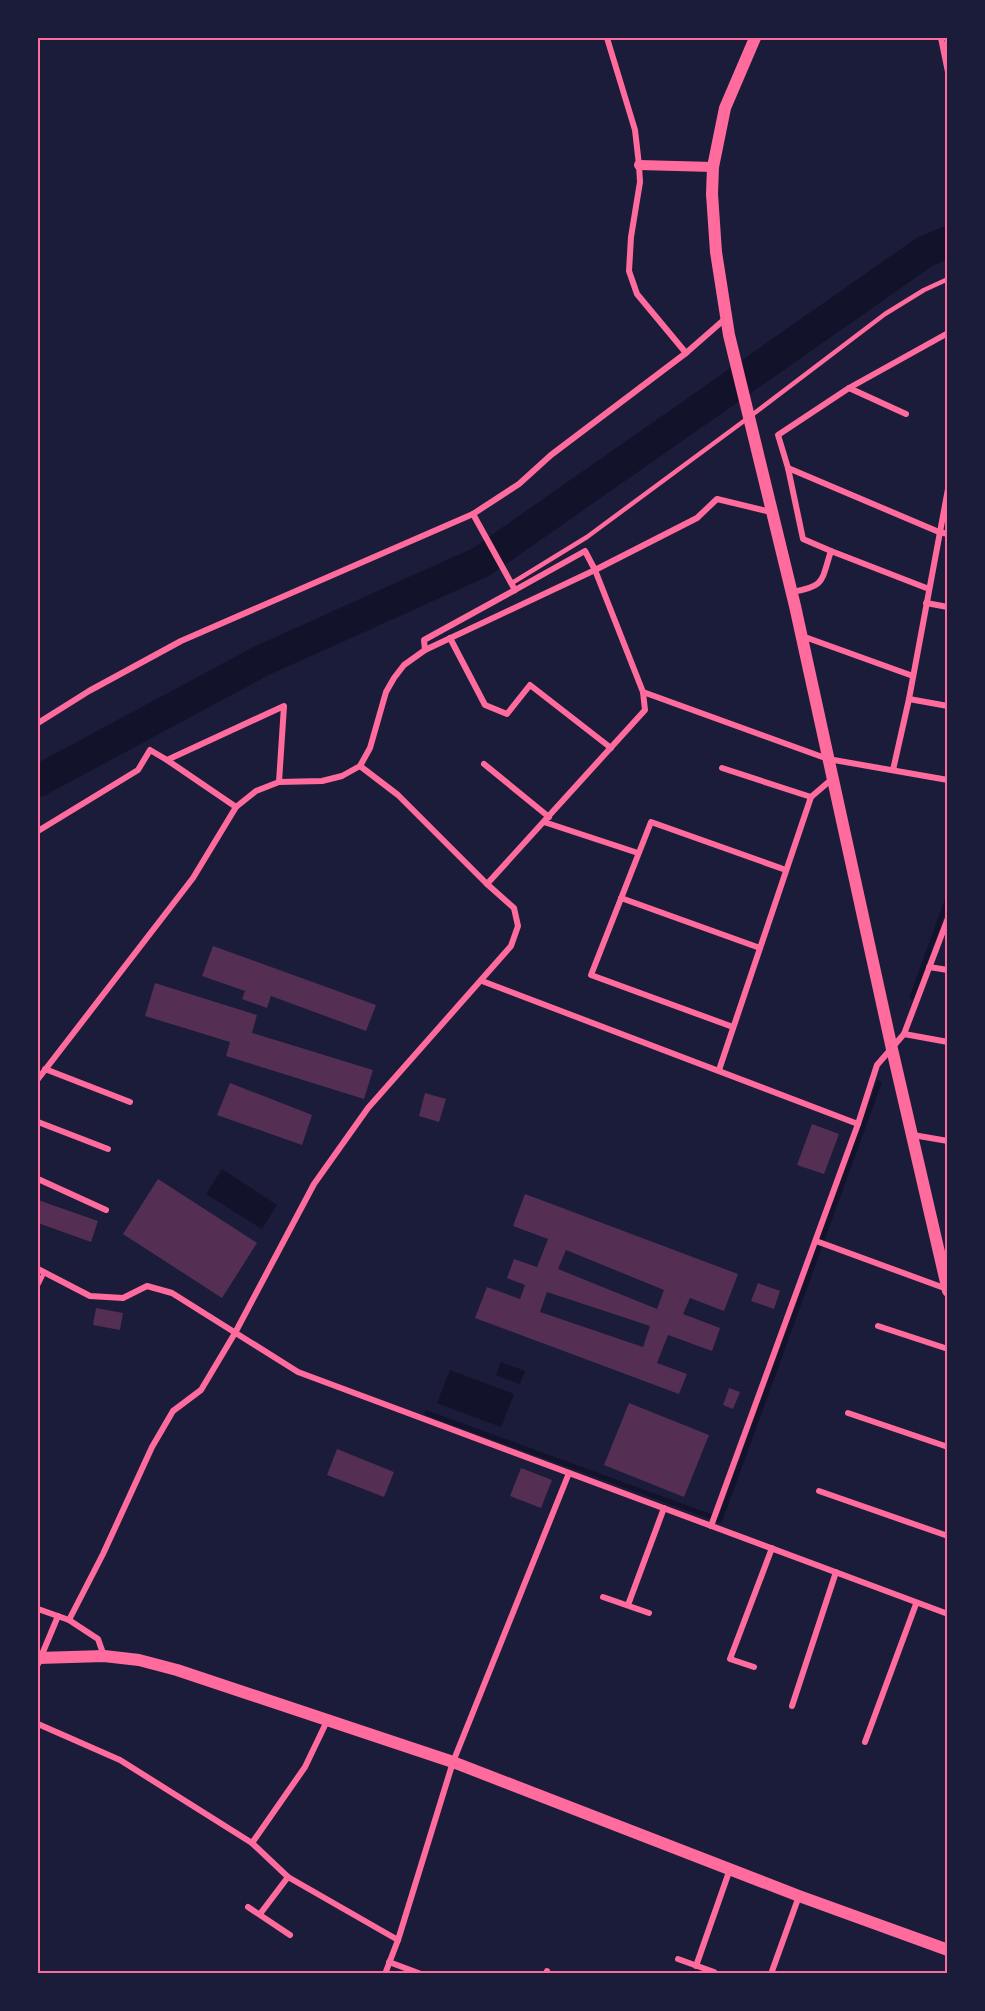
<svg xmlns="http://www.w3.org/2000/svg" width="985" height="2011" viewBox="0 0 985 2011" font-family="Helvetica,sans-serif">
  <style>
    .water { fill: #12122b }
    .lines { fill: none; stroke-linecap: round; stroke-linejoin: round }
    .stream { stroke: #12122b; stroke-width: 5 }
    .river { stroke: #12122b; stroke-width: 32 }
    .building { fill: #542f53; fill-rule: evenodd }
    .service { stroke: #ff6b9d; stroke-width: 4.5 }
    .minor { stroke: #ff6b9d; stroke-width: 6 }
    .tertiary { stroke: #ff6b9d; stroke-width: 10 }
    .secondary { stroke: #ff6b9d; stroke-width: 12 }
    .neatline { fill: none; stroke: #ff6b9d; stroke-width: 2 }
  </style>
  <rect width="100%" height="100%" fill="#1b1b3a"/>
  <!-- water -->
  <g class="water">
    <path d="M222,1169L277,1205L262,1229L206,1194Z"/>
    <path d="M501,1362L525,1371L520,1384L496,1375Z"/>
    <path d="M450,1370L514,1394L501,1427L437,1403Z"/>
  </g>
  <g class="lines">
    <!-- stream -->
    <g class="stream">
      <path d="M912,997L948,898"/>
      <path d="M427,1413L720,1520L879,1083"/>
    </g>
    <!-- river -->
    <path class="river" d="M38,781L261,661L481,562L926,251L948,242"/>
  </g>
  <!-- building -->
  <g class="building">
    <path d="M213,946L376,1005L366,1031L271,996L267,1008L242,999L245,991L202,976Z"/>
    <path d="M155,983L257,1015L252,1033L373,1070L364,1099L226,1056L230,1042L145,1016Z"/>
    <path d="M230,1083L312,1115L302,1145L217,1115Z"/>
    <path d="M425,1093L446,1099L439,1122L419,1116Z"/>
    <path d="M812,1124L839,1134L824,1174L797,1165Z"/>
    <path d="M158,1179L257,1243L222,1298L123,1234Z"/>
    <path d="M525,1194L738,1274L724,1311L690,1298L683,1314L720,1328L712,1351L668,1335L657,1363L687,1374L679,1394L475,1318L487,1287L520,1299L525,1285L507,1278L514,1259L537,1267L548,1239L513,1226ZM566,1250L664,1290L657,1309L558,1269ZM547,1292L650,1326L643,1347L540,1312Z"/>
    <path d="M38,1200L98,1221L91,1242L38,1223Z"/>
    <path d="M758,1283L780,1291L774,1309L751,1301Z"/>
    <path d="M96,1308L123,1313L120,1330L93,1325Z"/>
    <path d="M729,1388L740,1392L733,1409L723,1405Z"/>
    <path d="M629,1403L709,1435L684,1497L604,1465Z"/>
    <path d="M337,1449L394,1472L384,1497L327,1475Z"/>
    <path d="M521,1468L552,1480L541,1508L510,1496Z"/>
  </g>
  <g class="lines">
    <!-- service -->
    <g class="service">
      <path d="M512,583L587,537L748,418L885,314L924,290L948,279"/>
      <path d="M38,1285L44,1273"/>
    </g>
    <!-- minor -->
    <g class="minor">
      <path d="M941,38L948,72"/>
      <path d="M686,353L726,318"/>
      <path d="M849,388L906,414"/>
      <path d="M788,468L939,532L948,534"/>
      <path d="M473,514L515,590L585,551L595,570L643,692L645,710L487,884"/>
      <path d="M831,551L929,589"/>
      <path d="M792,592C826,586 821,581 831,551L803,539L788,468L778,435L849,388L948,333"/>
      <path d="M926,603L948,607"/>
      <path d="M802,636L913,676"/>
      <path d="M450,638L485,705L507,714L530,685L611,748"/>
      <path d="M425,650L424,640L515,590"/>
      <path d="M643,692L828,759L948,780"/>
      <path d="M909,699L948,706"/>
      <path d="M38,723L89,691L181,641L473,514L519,484L551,455L686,353L637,294L629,271L631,237L640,182L639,165L635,130L607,38"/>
      <path d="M167,760L236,807"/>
      <path d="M484,764L549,817"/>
      <path d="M722,768L811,797"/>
      <path d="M893,770L909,699L948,489"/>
      <path d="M544,822L638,853"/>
      <path d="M38,831L138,770L150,750L167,760L284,706L279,782"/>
      <path d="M621,898L760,948"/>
      <path d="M929,967L948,970"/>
      <path d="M482,981L858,1124"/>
      <path d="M733,1027L591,975L651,822L786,870"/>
      <path d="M904,1034L948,1042"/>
      <path d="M45,1069L130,1102"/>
      <path d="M719,1070L811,797L832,779"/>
      <path d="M38,1079L193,878L236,807L256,791L279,782L322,781L342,776L360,766L370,748L386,692L394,678L404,665L425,650L595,570L697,518L717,499L771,512"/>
      <path d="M38,1122L108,1149"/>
      <path d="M913,1135L948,1141"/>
      <path d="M38,1179L106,1210"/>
      <path d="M816,1241L947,1289"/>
      <path d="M38,1269L90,1296L123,1298L147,1286L172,1293L298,1372L948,1614"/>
      <path d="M878,1326L948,1349"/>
      <path d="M848,1413L948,1447"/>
      <path d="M819,1491L948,1536"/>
      <path d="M711,1526L858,1124L877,1065L904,1034L948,918"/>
      <path d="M603,1597L649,1613"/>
      <path d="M628,1605L664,1508"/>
      <path d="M38,1609L69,1620L98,1639L104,1656"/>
      <path d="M69,1620L103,1554L152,1447L173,1411L201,1390L235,1333L314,1184L368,1108L511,946L518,926L514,908L487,884L398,795L360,766"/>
      <path d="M38,1664L58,1616"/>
      <path d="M754,1667L730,1659L772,1548"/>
      <path d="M792,1706L836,1572"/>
      <path d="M38,1724L120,1760L252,1843L288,1877L398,1940"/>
      <path d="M865,1742L916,1604"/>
      <path d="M252,1843L305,1767L327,1721"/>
      <path d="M248,1907L290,1935"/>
      <path d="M260,1914L288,1877"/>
      <path d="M678,1959L714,1972"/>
      <path d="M389,1962L421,1974"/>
      <path d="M696,1966L730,1869"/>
      <path d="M385,1974L398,1940L453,1762L569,1473"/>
      <path d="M546,1974L547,1971"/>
      <path d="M771,1974L799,1896"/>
    </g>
    <!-- tertiary -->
    <path class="tertiary" d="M639,165L713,167"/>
    <!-- secondary -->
    <g class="secondary">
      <path d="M755,38L725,108L713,167L712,194L716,252L729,335L795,606L892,1049L948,1291"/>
      <path d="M38,1658L104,1656L139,1660L177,1670L453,1762L799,1896L948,1950"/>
    </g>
  </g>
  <!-- border -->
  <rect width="985" height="2011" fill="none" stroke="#1b1b3a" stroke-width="78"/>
  <rect x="39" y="39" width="907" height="1933" class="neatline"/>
</svg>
